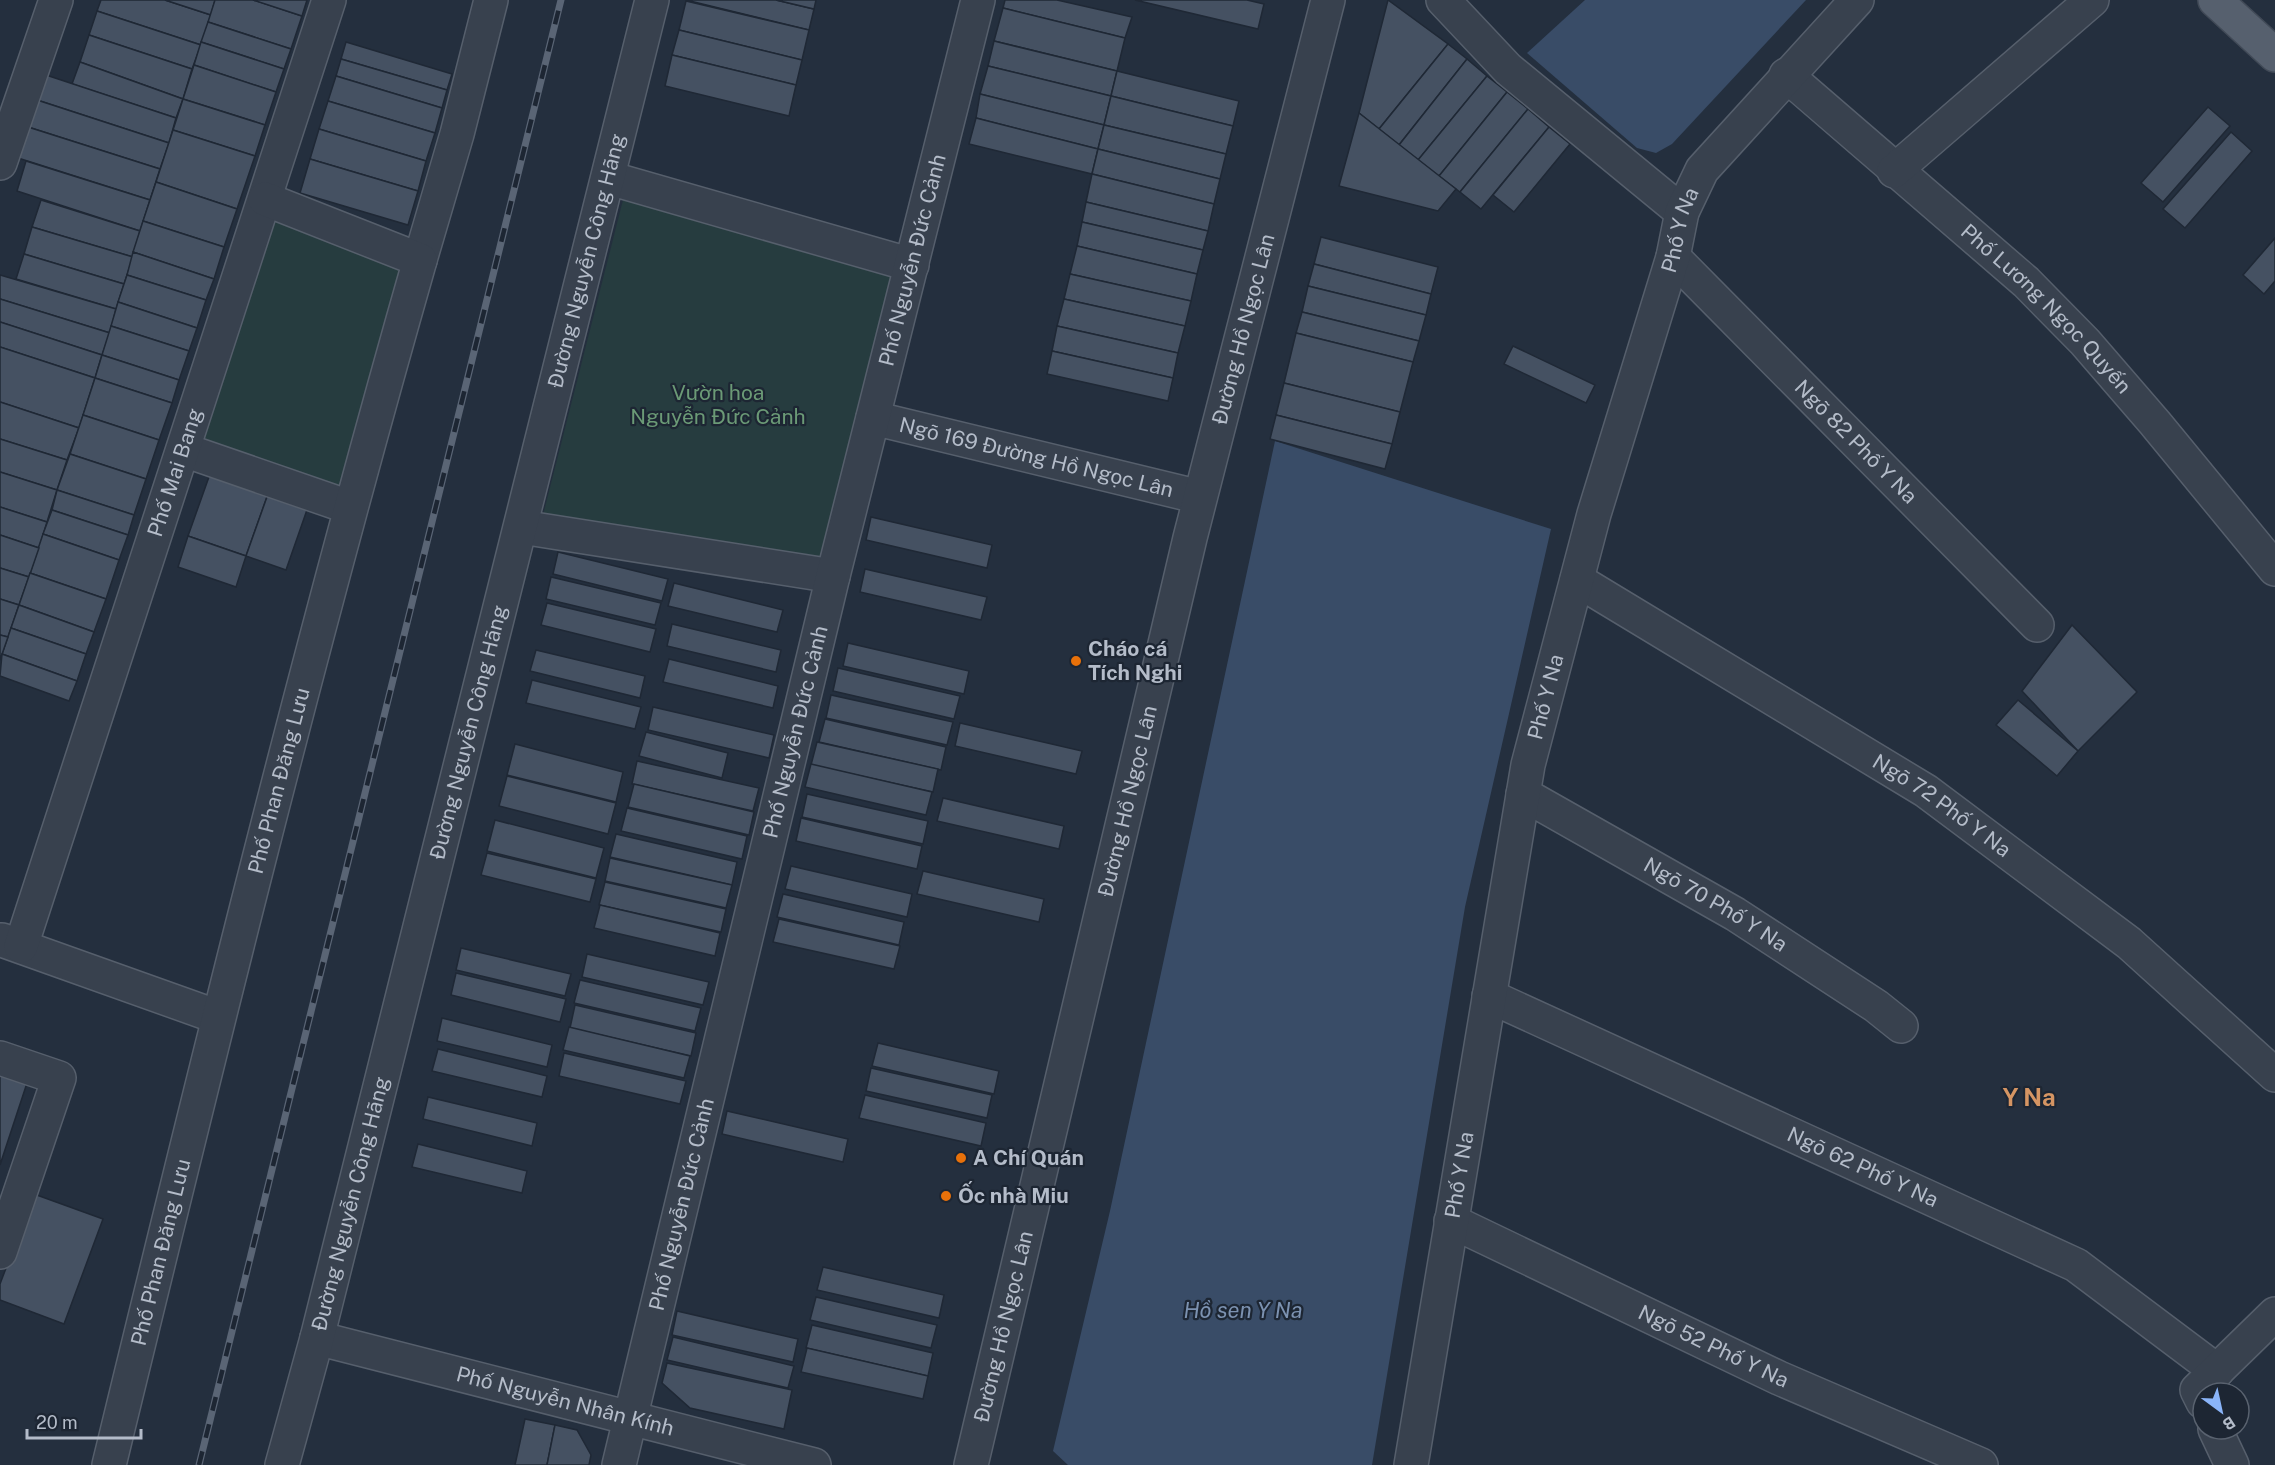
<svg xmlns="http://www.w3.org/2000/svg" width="2275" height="1465" viewBox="0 0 2275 1465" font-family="'Public Sans',sans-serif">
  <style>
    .green { fill: #263c3f }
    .water { fill: #394c67 }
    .building { fill: #455162; stroke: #1f2835; stroke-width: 1.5 }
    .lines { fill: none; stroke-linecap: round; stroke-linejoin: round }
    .minor-casing { stroke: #565f6c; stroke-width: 36 }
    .major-casing { stroke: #414a57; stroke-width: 36 }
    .minor { stroke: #38414e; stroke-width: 33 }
    .major { stroke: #56606e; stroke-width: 33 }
    .rail-casing { stroke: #5a6575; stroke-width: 7 }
    .rail { stroke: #1d2633; stroke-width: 4.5; stroke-dasharray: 14; stroke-linecap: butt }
    .food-dot { fill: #e8710a; stroke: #1d2633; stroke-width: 2 }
    .labels { text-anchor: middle; stroke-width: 4.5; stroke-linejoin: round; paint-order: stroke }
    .street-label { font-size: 21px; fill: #b4bcc9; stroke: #1d2633 }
    .park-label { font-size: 21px; fill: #6b9a76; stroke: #1d2633 }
    .poi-label { font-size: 21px; font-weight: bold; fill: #b4bcc9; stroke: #1d2633; text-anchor: start }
    .water-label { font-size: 22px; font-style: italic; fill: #7c92b1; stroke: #1d2633 }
    .quarter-label { font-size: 24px; font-weight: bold; fill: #d59563; stroke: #1d2633 }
  </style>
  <rect width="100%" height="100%" fill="#242f3e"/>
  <!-- green -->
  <g class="green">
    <path d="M624,196L894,274L828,570L541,523Z"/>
    <path d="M271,213L409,263L342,495L192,451Z"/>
  </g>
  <!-- water -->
  <g class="water">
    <path d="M1585,0H1806L1672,144L1656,153L1637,148L1527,53Z"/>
    <path d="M1275,441L1551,529L1465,907L1372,1465H1068L1053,1451L1110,1211Z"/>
  </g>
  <!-- building -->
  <g class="building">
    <path d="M101,0H165L211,15L201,45L97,11Z"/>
    <path d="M165,0H215L211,15Z"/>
    <path d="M215,0H253L302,16L291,49L208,22Z"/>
    <path d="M253,0H307L302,16Z"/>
    <path d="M686,0H776L814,9L809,30Z"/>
    <path d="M776,0H816L814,9Z"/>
    <path d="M1005,0H1057L1132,17L1125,38L1003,8Z"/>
    <path d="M1135,0H1247L1264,4L1258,29Z"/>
    <path d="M1388,0L1448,44L1379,129L1359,113Z"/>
    <path d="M686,1L809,30L802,60L679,30Z"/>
    <path d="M1003,8L1125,38L1117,71L994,41Z"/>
    <path d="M97,11L201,45L192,69L89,35Z"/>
    <path d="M208,22L291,49L284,69L201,42Z"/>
    <path d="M679,30L802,60L796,85L672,55Z"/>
    <path d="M89,35L192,69L183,99L80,62Z"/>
    <path d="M994,41L1117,71L1111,96L988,66Z"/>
    <path d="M201,42L284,69L276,92L194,65Z"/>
    <path d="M346,42L452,74L447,90L341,59Z"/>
    <path d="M1448,44L1467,59L1399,145L1379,129Z"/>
    <path d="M672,55L796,85L789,116L665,86Z"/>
    <path d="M341,59L447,90L442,108L336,76Z"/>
    <path d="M1467,59L1487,76L1418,160L1399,145Z"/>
    <path d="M80,62L183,99L176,118L72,84Z"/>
    <path d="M194,65L276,92L265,125L183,99Z"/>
    <path d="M988,66L1111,96L1104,125L980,94Z"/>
    <path d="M1117,71L1239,101L1233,126L1111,96Z"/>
    <path d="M46,75L176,118L169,143L37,100Z"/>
    <path d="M336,76L442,108L435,133L328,101Z"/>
    <path d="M1487,76L1507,92L1439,176L1418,160Z"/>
    <path d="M1507,92L1528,109L1460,192L1439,176Z"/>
    <path d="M980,94L1104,125L1098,149L976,118Z"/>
    <path d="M1111,96L1233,126L1226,154L1104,125Z"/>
    <path d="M183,99L265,125L255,156L173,130Z"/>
    <path d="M37,100L169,143L160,169L28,127Z"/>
    <path d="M328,101L435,133L426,161L319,129Z"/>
    <path d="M2208,107L2230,126L2163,202L2141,183Z"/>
    <path d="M1528,109L1549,127L1481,209L1460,192Z"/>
    <path d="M1359,113L1456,189L1438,211L1339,186Z"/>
    <path d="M976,118L1098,149L1092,174L969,144Z"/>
    <path d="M1104,125L1226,154L1220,179L1098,149Z"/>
    <path d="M28,127L160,169L150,200L18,158Z"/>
    <path d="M1549,127L1570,144L1514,212L1493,195Z"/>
    <path d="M319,129L426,161L418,191L310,159Z"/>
    <path d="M173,130L255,156L237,209L156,182Z"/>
    <path d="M2231,132L2252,151L2185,228L2163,209Z"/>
    <path d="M1098,149L1220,179L1214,204L1092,174Z"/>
    <path d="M310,159L418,191L408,225L300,193Z"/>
    <path d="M26,161L150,200L140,231L17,191Z"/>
    <path d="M1092,174L1214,204L1208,231L1086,202Z"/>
    <path d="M156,182L237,209L224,247L143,221Z"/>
    <path d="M41,200L140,231L133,257L32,227Z"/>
    <path d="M1086,202L1208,231L1203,250L1082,222Z"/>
    <path d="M143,221L224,247L214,279L133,252Z"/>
    <path d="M1082,222L1203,250L1197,274L1077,246Z"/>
    <path d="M32,227L133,257L124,284L24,254Z"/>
    <path d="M1321,237L1438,267L1431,294L1314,264Z"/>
    <path d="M2275,238V281L2264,294L2243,275Z"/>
    <path d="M1077,246L1197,274L1191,301L1070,274Z"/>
    <path d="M133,252L214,279L206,300L127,275Z"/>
    <path d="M24,254L124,284L116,309L16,279Z"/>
    <path d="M1314,264L1431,294L1426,315L1308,286Z"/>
    <path d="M1070,274L1191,301L1185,326L1064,299Z"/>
    <path d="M0,275L116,309L110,333L0,299Z"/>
    <path d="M127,275L206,300L197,328L118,302Z"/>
    <path d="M1308,286L1426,315L1419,341L1302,312Z"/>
    <path d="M0,299L110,333L102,355L0,322Z"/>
    <path d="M1064,299L1185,326L1178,353L1057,326Z"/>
    <path d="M118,302L197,328L189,351L111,326Z"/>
    <path d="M1302,312L1419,341L1413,362L1296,333Z"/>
    <path d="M0,322L102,355L95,378L0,347Z"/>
    <path d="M111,326L189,351L179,380L102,355Z"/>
    <path d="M1057,326L1178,353L1173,378L1052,351Z"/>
    <path d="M1296,333L1413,362L1400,412L1284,383Z"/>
    <path d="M1513,346L1595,385L1586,403L1504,364Z"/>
    <path d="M0,347L95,378L79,428L0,402Z"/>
    <path d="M1052,351L1173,378L1168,401L1047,374Z"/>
    <path d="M102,355L179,380L172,403L95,378Z"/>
    <path d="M95,378L172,403L159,440L83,415Z"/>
    <path d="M1284,383L1400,412L1392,444L1276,415Z"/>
    <path d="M0,402L79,428L67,460L0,439Z"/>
    <path d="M83,415L159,440L146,479L70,454Z"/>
    <path d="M1276,415L1392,444L1385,469L1270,439Z"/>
    <path d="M0,439L67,460L57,490L0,472Z"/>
    <path d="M70,454L146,479L134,515L57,490Z"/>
    <path d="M0,472L57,490L47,522L0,507Z"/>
    <path d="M210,474L268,494L246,556L188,536Z"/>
    <path d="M57,490L134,515L128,535L52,510Z"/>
    <path d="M268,494L308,507L286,570L246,556Z"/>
    <path d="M0,507L47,522L39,548L0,535Z"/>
    <path d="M52,510L128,535L119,560L43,534Z"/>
    <path d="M871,517L992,545L987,568L866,540Z"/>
    <path d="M43,534L119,560L106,599L30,573Z"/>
    <path d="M0,535L39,548L29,577L0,568Z"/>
    <path d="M188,536L246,556L236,587L178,567Z"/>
    <path d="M558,552L668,579L662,601L553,574Z"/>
    <path d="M0,568L29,577L19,605L0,599Z"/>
    <path d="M865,569L987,597L981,620L860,592Z"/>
    <path d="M30,573L106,599L94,632L19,605Z"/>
    <path d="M551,577L661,603L655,625L546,599Z"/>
    <path d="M674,583L783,610L777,632L668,606Z"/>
    <path d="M0,599L19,605L8,637L0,635Z"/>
    <path d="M547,603L656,629L650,652L541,625Z"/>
    <path d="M19,605L94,632L86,654L11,628Z"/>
    <path d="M672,624L781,650L776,672L667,646Z"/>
    <path d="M2072,625L2137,692L2078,751L2022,691Z"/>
    <path d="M11,628L86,654L77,681L2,654Z"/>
    <path d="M0,635L8,637L0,660Z"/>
    <path d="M848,643L969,671L964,694L843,666Z"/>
    <path d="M536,650L645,676L640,698L530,671Z"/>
    <path d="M2,654L77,681L69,701L0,676Z"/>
    <path d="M669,659L778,686L773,708L663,682Z"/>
    <path d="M838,668L960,696L954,719L833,691Z"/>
    <path d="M532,680L641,707L635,729L526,703Z"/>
    <path d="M831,695L953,722L947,745L826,718Z"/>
    <path d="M2018,700L2078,751L2057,776L1996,725Z"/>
    <path d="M653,707L774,735L769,758L648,730Z"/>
    <path d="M825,719L946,747L941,770L819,742Z"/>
    <path d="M960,723L1082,751L1076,774L955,746Z"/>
    <path d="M646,732L728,753L722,778L639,756Z"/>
    <path d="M817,742L938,769L933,792L811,765Z"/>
    <path d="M515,744L623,772L616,802L507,775Z"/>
    <path d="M637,761L759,788L753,811L632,784Z"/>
    <path d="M811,764L932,792L926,815L805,787Z"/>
    <path d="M507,776L616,803L608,834L499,806Z"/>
    <path d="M634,784L754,812L749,835L628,807Z"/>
    <path d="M807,794L928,821L923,844L802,817Z"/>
    <path d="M943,798L1064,826L1059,849L937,821Z"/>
    <path d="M627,808L747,836L742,859L621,831Z"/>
    <path d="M801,818L922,846L917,869L796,841Z"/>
    <path d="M495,820L604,848L596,878L487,851Z"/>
    <path d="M616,834L737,862L732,885L610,857Z"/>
    <path d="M487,853L596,879L590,902L481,875Z"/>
    <path d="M610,858L732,885L726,908L605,881Z"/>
    <path d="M791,866L912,894L907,917L785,889Z"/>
    <path d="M923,871L1044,899L1039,922L917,894Z"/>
    <path d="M605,882L726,909L721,932L599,905Z"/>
    <path d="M783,894L904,922L899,945L777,917Z"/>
    <path d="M600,905L720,933L715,956L594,928Z"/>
    <path d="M779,919L900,946L894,969L773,942Z"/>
    <path d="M461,948L571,974L565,996L456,970Z"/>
    <path d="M587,954L709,982L703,1005L582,977Z"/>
    <path d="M456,973L566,999L560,1022L451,995Z"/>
    <path d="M580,980L701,1008L695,1031L574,1003Z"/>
    <path d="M575,1005L696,1033L691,1056L570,1028Z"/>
    <path d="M442,1018L552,1045L547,1067L437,1041Z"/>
    <path d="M569,1027L690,1056L684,1078L563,1050Z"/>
    <path d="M878,1043L999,1071L994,1094L872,1066Z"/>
    <path d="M438,1049L547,1076L542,1097L432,1071Z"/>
    <path d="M564,1053L686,1081L680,1104L559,1076Z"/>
    <path d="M871,1068L992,1095L987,1118L866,1091Z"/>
    <path d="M0,1074L27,1083L0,1165Z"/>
    <path d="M865,1095L986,1123L981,1146L859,1118Z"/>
    <path d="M428,1097L537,1123L532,1146L423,1119Z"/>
    <path d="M727,1111L848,1139L843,1162L722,1134Z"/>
    <path d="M418,1144L527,1171L522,1193L412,1167Z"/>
    <path d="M34,1194L103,1219L64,1324L0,1300V1284Z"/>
    <path d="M823,1267L944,1295L939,1318L817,1290Z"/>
    <path d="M816,1297L937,1325L931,1348L810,1320Z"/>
    <path d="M677,1311L798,1339L793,1362L672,1335Z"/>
    <path d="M812,1325L933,1353L928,1376L806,1348Z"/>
    <path d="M673,1337L794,1366L788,1388L667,1360Z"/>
    <path d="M807,1348L928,1376L923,1399L801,1372Z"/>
    <path d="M667,1363L792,1390L784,1429L690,1408L662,1383Z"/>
    <path d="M525,1419L555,1425L547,1465H515Z"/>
    <path d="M555,1425L577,1430L591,1455L589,1465H547Z"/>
  </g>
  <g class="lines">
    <!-- minor casing -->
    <g class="minor-casing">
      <g id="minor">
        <path d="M1443,0L1508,69L1682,212"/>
        <path id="s1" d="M1786,75L2026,282L2085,342L2155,423L2275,569"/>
        <path d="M0,163L56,0"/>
        <path d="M1894,171L2092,0"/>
        <path d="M609,178L912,265"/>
        <path id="s2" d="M1673,257L2037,625"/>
        <path d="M420,260L457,134L491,0"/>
        <path id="s3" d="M873,418L1200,497"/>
        <path d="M184,450L349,507"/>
        <path d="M521,527L833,576"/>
        <path id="s4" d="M1577,580L1926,791L2129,943L2275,1075"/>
        <path id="s5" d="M1523,794L1735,914L1876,1006L1901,1026"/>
        <path d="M2,940L218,1017"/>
        <path id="s6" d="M21,946L329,0"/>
        <path id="s7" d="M1489,996L2076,1265L2217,1371"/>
        <path d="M0,1058L59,1078L0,1252"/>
        <path id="s8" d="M1451,1221L1779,1378L1981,1465"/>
        <path id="s9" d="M317,1338L814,1465"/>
        <path d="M2203,1402L2197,1390L2275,1314"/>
        <path d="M2215,1429L2232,1465"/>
        <path id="s10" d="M109,1465C207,1062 306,659 420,260L265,199"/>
        <path id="s11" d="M282,1465L317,1338L652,0"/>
        <path id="s12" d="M619,1465L833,576L978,0"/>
        <path id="s13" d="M971,1465L1190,538L1328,0"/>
        <path id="s14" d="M1411,1465L1528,765L1594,514L1673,257L1682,212L1702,170L1857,0"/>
      </g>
    </g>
    <!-- major casing -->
    <g class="major-casing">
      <path id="major" d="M2215,0L2275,55"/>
    </g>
    <!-- minor -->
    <use href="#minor" class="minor"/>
    <!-- major -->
    <use href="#major" class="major"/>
    <!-- rail casing -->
    <g class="rail-casing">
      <path id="rail" d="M199,1465L561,0"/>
    </g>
    <!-- rail -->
    <use href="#rail" class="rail"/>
  </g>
  <!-- markers -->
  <g class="food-dot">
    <circle cx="1076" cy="661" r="6"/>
    <circle cx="961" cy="1158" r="6"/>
    <circle cx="946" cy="1196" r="6"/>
  </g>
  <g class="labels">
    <!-- street labels -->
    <g class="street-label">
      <text dy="7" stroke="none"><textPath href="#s14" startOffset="1266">Phố Y Na</textPath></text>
      <text dy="7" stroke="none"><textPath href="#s12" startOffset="1240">Phố Nguyễn Đức Cảnh</textPath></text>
      <text dy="7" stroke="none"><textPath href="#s11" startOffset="1242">Đường Nguyễn Công Hãng</textPath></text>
      <text dy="7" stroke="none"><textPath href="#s1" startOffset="350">Phố Lương Ngọc Quyến</textPath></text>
      <text dy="7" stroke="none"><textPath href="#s13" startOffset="1168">Đường Hồ Ngọc Lân</textPath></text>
      <text dy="7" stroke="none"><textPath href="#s2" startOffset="260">Ngõ 82 Phố Y Na</textPath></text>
      <text dy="7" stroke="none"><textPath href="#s3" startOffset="168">Ngõ 169 Đường Hồ Ngọc Lân</textPath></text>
      <text dy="7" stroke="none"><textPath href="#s6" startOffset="498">Phố Mai Bang</textPath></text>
      <text dy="7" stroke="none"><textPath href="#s14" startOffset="780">Phố Y Na</textPath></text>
      <text dy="7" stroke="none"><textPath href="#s12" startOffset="754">Phố Nguyễn Đức Cảnh</textPath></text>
      <text dy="7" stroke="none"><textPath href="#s11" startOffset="756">Đường Nguyễn Công Hãng</textPath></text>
      <text dy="7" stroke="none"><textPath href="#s10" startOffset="705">Phố Phan Đăng Lưu</textPath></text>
      <text dy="7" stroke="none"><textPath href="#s13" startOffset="682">Đường Hồ Ngọc Lân</textPath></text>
      <text dy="7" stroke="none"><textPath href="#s4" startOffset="429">Ngõ 72 Phố Y Na</textPath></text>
      <text dy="7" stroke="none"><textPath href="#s5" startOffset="222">Ngõ 70 Phố Y Na</textPath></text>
      <text dy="7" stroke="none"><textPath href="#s7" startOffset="411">Ngõ 62 Phố Y Na</textPath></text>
      <text dy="7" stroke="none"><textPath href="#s14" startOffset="294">Phố Y Na</textPath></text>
      <text dy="7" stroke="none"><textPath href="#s11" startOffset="270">Đường Nguyễn Công Hãng</textPath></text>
      <text dy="7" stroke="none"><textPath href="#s12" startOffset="268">Phố Nguyễn Đức Cảnh</textPath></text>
      <text dy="7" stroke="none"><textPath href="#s10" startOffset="219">Phố Phan Đăng Lưu</textPath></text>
      <text dy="7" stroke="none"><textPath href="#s13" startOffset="142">Đường Hồ Ngọc Lân</textPath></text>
      <text dy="7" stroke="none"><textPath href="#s8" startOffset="291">Ngõ 52 Phố Y Na</textPath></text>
      <text dy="7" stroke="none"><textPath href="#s9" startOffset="256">Phố Nguyễn Nhân Kính</textPath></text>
    </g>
    <!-- park labels -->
    <g class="park-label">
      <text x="718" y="400">Vườn hoa<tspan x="718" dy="24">Nguyễn Đức Cảnh</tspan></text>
    </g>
    <!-- poi labels -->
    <g class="poi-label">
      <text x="1088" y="656">Cháo cá<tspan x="1088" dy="24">Tích Nghi</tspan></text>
      <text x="973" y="1165">A Chí Quán</text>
      <text x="958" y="1203">Ốc nhà Miu</text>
    </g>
    <!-- water labels -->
    <g class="water-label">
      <text x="1243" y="1318">Hồ sen Y Na</text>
    </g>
    <!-- quarter labels -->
    <g class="quarter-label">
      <text x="2029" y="1106">Y Na</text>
    </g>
  </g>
  <!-- north arrow -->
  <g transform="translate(2221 1411) rotate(147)"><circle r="28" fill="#1d2633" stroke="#59626f" stroke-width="1.5"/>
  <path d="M0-4.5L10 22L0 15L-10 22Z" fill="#8ab4f8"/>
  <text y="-9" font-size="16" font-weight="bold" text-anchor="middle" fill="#b4bcc9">B</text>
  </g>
  <!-- scale -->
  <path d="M27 1429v9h114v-9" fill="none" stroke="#b4bcc9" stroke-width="3"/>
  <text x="36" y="1429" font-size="18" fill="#b4bcc9" stroke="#1d2633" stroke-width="4.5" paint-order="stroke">20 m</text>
</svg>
